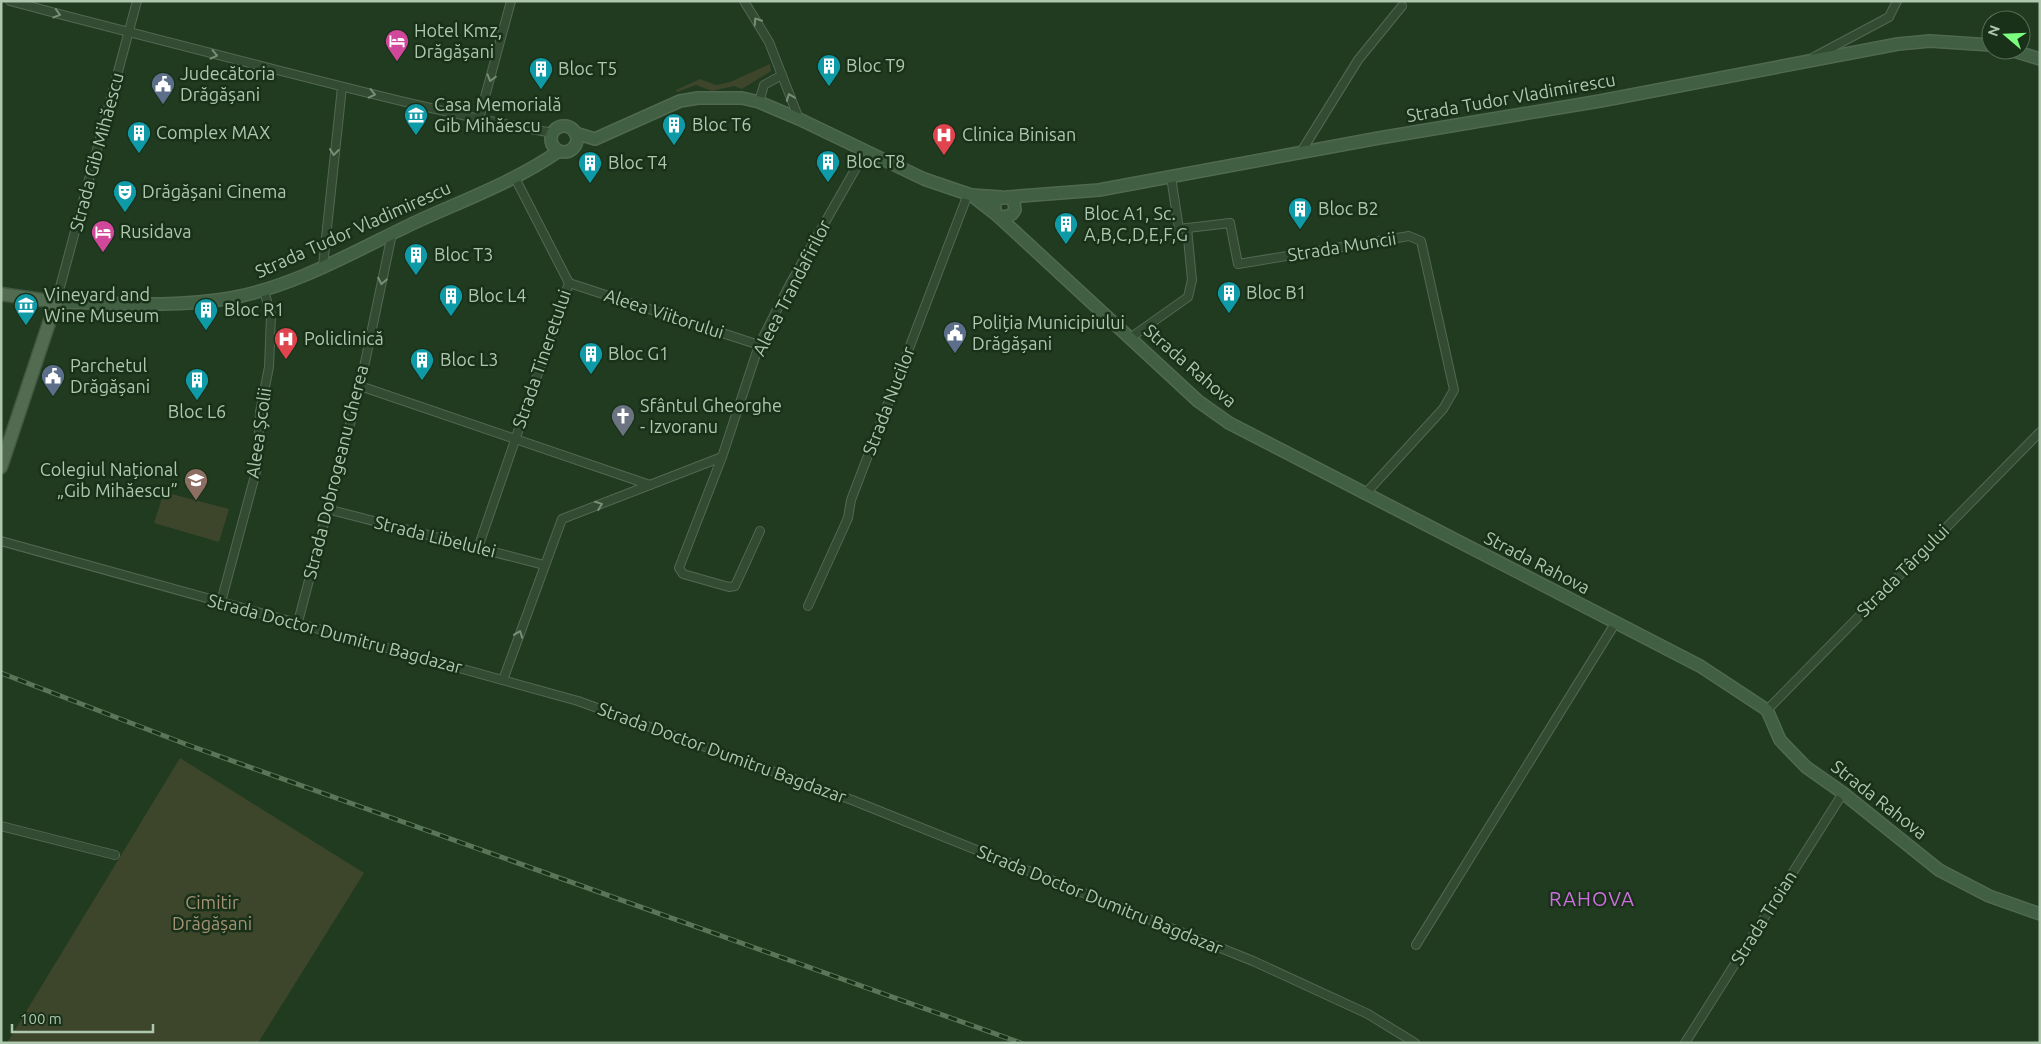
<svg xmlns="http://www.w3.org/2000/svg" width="2041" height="1044" viewBox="0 0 2041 1044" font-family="Ubuntu,sans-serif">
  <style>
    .green { fill: #3d462b }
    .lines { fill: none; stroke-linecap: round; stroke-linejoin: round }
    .street-casing { stroke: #516952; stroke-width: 10 }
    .secondary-casing { stroke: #516952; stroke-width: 14 }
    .primary-casing { stroke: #405740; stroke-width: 15 }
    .street { stroke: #344b33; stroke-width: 8 }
    .secondary { stroke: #415f42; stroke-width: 11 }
    .primary { stroke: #516c51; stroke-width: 12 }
    .rail-casing { stroke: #597659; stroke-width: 5 }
    .rail { stroke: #193019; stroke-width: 3; stroke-dasharray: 9; stroke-linecap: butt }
    .oneway { stroke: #778f77 }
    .labels { text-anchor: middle; stroke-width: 5; stroke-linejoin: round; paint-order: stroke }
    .poi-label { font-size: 18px; fill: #aec7af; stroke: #193019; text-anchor: start }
    .street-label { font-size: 18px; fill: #aec7af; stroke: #193019 }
    .park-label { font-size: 18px; fill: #a49374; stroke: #193019 }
    .quarter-label { font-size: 20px; letter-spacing: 1px; fill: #cf6ee1; stroke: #193019 }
  </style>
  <rect width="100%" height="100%" fill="#203b20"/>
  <!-- green -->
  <g class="green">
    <path d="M770,64L771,71L742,89L734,86L712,91L696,85L677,92L676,90L700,79L716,85L730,82Z"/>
    <path d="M164,492L229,509L219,542L154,523Z"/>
    <path d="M180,758L364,873L258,1043H7Z"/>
  </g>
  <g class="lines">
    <!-- street casing -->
    <g class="street-casing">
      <g id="street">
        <path d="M10,1C100,25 190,48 281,71C371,94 461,117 553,133"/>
        <path d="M744,1L769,42L799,119"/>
        <path d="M1814,57L1889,17L1897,1"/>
        <path d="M759,102L764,85L782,75"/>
        <path d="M479,119L511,1"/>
        <path d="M1301,152L1358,60L1402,6"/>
        <path d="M1171,177L1179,229L1230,223L1238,264L1409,236L1421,241L1454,390L1443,409L1366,493"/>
        <path d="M323,266L342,87"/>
        <path d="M569,283L759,345"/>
        <path d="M56,302L137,1"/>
        <path d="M1130,338L1188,297L1192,280L1187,228"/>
        <path d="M360,386L650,485"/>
        <path d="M327,509L544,565"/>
        <path d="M760,531L735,586L729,587L683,574L679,568L722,457L759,345L790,284L865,152"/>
        <path d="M1,541L578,701L852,800L1253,961L1368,1014L1415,1043"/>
        <path d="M478,548L569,283L514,176"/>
        <path d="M221,602L257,468L260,412L269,367L271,315L264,291"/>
        <path d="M808,606L848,518L851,500L968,194"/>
        <path d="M298,622L360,386L392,234"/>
        <path d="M503,680L562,519L722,457"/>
        <path d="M1767,710L2040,432"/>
        <path d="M1,826L115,855"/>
        <path d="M1416,945L1616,622"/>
        <path d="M1685,1043L1843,793"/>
      </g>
    </g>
    <!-- secondary casing -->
    <g class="secondary-casing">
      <g id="secondary">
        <path d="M2011,50L2040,59"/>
        <circle cx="564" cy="139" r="13"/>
        <path d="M575,133L595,139L680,101L698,98H742L759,102L799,119L924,179L971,195L1001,197"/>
        <path d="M971,195L998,216L1006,217L1012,214L1015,210L1014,202L1008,197L997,199L994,205L996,213"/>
        <path d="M1008,197L1099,190L1379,138L1600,101L1898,44L1930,41L1991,45"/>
        <path d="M998,216L1198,401L1229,423L1700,666L1767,710L1780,740L1806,767L1843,793L1939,870L1989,896L2040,914"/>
        <path d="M56,302C113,303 174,308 231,298C296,286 357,250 416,222C464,200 516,181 559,151"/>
      </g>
    </g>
    <!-- primary casing -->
    <g class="primary-casing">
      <path id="primary" d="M1,294L56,302L1,467"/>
    </g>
    <!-- street -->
    <use href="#street" class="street"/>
    <!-- secondary -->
    <use href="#secondary" class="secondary"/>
    <!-- primary -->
    <use href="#primary" class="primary"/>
    <!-- rail casing -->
    <g class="rail-casing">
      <path id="rail" d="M1,673L188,745L1021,1043"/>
    </g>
    <!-- rail -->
    <use href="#rail" class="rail"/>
  </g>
  <!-- one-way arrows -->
  <defs><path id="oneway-chevron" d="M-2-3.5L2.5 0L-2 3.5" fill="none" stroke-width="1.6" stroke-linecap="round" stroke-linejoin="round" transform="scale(1.25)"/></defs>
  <g class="oneway">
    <use href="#oneway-chevron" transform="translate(57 14) rotate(16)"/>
    <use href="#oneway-chevron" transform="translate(757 21) rotate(-123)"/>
    <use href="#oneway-chevron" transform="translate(214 55) rotate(13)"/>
    <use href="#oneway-chevron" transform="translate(491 78) rotate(106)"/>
    <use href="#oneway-chevron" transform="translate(372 94) rotate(13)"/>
    <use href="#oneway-chevron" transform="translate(790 97) rotate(-111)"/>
    <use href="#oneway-chevron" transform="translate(334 152) rotate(97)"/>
    <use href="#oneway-chevron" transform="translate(382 281) rotate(101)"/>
    <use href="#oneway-chevron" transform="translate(599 505) rotate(-21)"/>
    <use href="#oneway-chevron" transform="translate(519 634) rotate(-70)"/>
  </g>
  <!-- icons -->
  <defs>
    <g id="hotel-pin" transform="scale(1.25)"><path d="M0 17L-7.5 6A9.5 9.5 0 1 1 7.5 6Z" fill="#d1479c" stroke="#193019"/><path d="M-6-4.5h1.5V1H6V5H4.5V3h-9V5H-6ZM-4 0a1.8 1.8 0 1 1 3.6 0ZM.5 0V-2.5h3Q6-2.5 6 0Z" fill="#fff"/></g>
    <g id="building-pin" transform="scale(1.25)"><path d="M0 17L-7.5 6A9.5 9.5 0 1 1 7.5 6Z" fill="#0f9aa8" stroke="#193019"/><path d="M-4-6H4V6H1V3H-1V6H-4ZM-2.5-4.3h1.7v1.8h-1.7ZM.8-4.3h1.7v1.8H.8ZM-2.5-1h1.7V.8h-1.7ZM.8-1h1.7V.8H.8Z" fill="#fff"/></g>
    <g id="civic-pin" transform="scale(1.25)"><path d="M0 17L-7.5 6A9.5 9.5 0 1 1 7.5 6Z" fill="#5c6f8a" stroke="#193019"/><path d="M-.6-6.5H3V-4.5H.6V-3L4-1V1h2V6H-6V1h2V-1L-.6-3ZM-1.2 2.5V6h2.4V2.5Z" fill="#fff"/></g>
    <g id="museum-pin" transform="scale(1.25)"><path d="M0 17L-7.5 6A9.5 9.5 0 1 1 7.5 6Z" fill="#0f9aa8" stroke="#193019"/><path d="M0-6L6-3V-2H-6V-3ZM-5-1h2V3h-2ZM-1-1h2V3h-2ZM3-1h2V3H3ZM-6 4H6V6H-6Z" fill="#fff"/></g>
    <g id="hospital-pin" transform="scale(1.25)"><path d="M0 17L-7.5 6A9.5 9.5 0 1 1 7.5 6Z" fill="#e0444e" stroke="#193019"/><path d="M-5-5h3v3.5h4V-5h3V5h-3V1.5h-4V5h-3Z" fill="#fff"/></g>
    <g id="theatre-pin" transform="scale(1.25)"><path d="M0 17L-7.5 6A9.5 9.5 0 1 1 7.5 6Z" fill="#0f9aa8" stroke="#193019"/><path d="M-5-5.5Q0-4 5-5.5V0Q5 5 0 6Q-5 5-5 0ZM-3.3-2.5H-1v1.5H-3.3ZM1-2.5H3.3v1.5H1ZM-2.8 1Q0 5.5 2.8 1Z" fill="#fff"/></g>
    <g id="church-pin" transform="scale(1.25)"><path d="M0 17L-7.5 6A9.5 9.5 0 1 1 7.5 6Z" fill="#6b7280" stroke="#193019"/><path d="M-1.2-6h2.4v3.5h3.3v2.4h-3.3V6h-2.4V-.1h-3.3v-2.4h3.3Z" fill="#fff"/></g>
    <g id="school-pin" transform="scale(1.25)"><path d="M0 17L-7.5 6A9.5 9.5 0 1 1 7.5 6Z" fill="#8d6e63" stroke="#193019"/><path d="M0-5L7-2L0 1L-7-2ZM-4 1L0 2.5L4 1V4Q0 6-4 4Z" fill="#fff"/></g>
  </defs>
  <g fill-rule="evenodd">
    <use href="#hotel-pin" x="397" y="41"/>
    <use href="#building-pin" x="829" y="66"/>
    <use href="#building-pin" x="541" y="69"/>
    <use href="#civic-pin" x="163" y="84"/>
    <use href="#museum-pin" x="416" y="115"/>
    <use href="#building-pin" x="674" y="125"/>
    <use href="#building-pin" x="139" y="133"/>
    <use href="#hospital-pin" x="944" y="135"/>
    <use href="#building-pin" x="828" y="162"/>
    <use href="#building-pin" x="590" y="163"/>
    <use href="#theatre-pin" x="125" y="192"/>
    <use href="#building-pin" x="1300" y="209"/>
    <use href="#building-pin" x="1066" y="224"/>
    <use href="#hotel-pin" x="103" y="232"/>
    <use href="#building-pin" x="416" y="255"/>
    <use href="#building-pin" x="1229" y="293"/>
    <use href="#building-pin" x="451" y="296"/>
    <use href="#museum-pin" x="26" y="305"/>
    <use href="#building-pin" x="206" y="310"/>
    <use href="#civic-pin" x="955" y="333"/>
    <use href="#hospital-pin" x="286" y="339"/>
    <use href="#building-pin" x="591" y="354"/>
    <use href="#building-pin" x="422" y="360"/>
    <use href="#civic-pin" x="53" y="376"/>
    <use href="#building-pin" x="197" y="380"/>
    <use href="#church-pin" x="623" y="416"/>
    <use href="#school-pin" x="196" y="480"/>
  </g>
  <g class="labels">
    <!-- poi labels -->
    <g class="poi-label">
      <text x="414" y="37">Hotel Kmz,<tspan x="414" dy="21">Drăgășani</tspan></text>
      <text x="846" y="72">Bloc T9</text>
      <text x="558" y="75">Bloc T5</text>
      <text x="180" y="80">Judecătoria<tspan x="180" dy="21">Drăgășani</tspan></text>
      <text x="434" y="111">Casa Memorială<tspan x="434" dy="21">Gib Mihăescu</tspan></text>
      <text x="692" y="131">Bloc T6</text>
      <text x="156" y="139">Complex MAX</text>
      <text x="962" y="141">Clinica Binisan</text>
      <text x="846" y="168">Bloc T8</text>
      <text x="608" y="169">Bloc T4</text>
      <text x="142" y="198">Drăgășani Cinema</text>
      <text x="1318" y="215">Bloc B2</text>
      <text x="1084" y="220">Bloc A1, Sc.<tspan x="1084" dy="21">A,B,C,D,E,F,G</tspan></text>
      <text x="120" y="238">Rusidava</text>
      <text x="434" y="261">Bloc T3</text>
      <text x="1246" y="299">Bloc B1</text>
      <text x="44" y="301">Vineyard and<tspan x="44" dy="21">Wine Museum</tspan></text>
      <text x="468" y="302">Bloc L4</text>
      <text x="224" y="316">Bloc R1</text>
      <text x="972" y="329">Poliția Municipiului<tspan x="972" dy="21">Drăgășani</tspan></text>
      <text x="304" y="345">Policlinică</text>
      <text x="608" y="360">Bloc G1</text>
      <text x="440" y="366">Bloc L3</text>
      <text x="70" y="372">Parchetul<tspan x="70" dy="21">Drăgășani</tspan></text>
      <text x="640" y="412">Sfântul Gheorghe<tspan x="640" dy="21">- Izvoranu</tspan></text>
      <text x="197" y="418" text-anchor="middle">Bloc L6</text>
      <text x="178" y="476" text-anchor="end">Colegiul Național<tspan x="178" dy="21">„Gib Mihăescu”</tspan></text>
    </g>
    <!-- street labels -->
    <g class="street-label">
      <text transform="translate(1511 98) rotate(-10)" y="6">Strada Tudor Vladimirescu</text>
      <text transform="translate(97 152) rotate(-75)" y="6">Strada Gib Mihăescu</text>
      <text transform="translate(353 230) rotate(-24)" y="6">Strada Tudor Vladimirescu</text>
      <text transform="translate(1342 247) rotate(-9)" y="6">Strada Muncii</text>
      <text transform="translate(792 288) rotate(-63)" y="6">Aleea Trandafirilor</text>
      <text transform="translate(664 314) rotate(18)" y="6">Aleea Viitorului</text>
      <text transform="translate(542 359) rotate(-71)" y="6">Strada Tineretului</text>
      <text transform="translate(1190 366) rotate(41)" y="6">Strada Rahova</text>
      <text transform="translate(889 401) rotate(-69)" y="6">Strada Nucilor</text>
      <text transform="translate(259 433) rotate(-82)" y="6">Aleea Școlii</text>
      <text transform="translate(336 472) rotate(-76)" y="6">Strada Dobrogeanu Gherea</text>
      <text transform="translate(435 537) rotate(14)" y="6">Strada Libelulei</text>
      <text transform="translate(1537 563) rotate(27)" y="6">Strada Rahova</text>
      <text transform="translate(1903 571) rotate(-45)" y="6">Strada Târgului</text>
      <text transform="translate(335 634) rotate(15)" y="6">Strada Doctor Dumitru Bagdazar</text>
      <text transform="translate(722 753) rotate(20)" y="6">Strada Doctor Dumitru Bagdazar</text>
      <text transform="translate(1879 800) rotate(38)" y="6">Strada Rahova</text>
      <text transform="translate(1100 900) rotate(22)" y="6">Strada Doctor Dumitru Bagdazar</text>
      <text transform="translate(1764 918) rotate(-58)" y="6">Strada Troian</text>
    </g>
    <!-- park labels -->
    <g class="park-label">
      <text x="212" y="909">Cimitir<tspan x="212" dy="21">Drăgășani</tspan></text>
    </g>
    <!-- quarter labels -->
    <g class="quarter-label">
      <text x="1592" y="906">RAHOVA</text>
    </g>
  </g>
  <!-- border -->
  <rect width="2041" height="1044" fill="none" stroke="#aec7af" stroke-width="5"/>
  <!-- north arrow -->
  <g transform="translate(2006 35) rotate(289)"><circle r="24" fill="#193019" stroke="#556c55"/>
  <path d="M0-4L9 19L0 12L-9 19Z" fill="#7cff7f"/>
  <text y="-8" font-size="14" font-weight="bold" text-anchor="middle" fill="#aec7af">N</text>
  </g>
  <!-- scale -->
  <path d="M12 1024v8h141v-8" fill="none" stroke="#aec7af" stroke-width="2.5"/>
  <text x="20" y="1024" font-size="15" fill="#aec7af" stroke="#193019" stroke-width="4" paint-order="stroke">100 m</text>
</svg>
